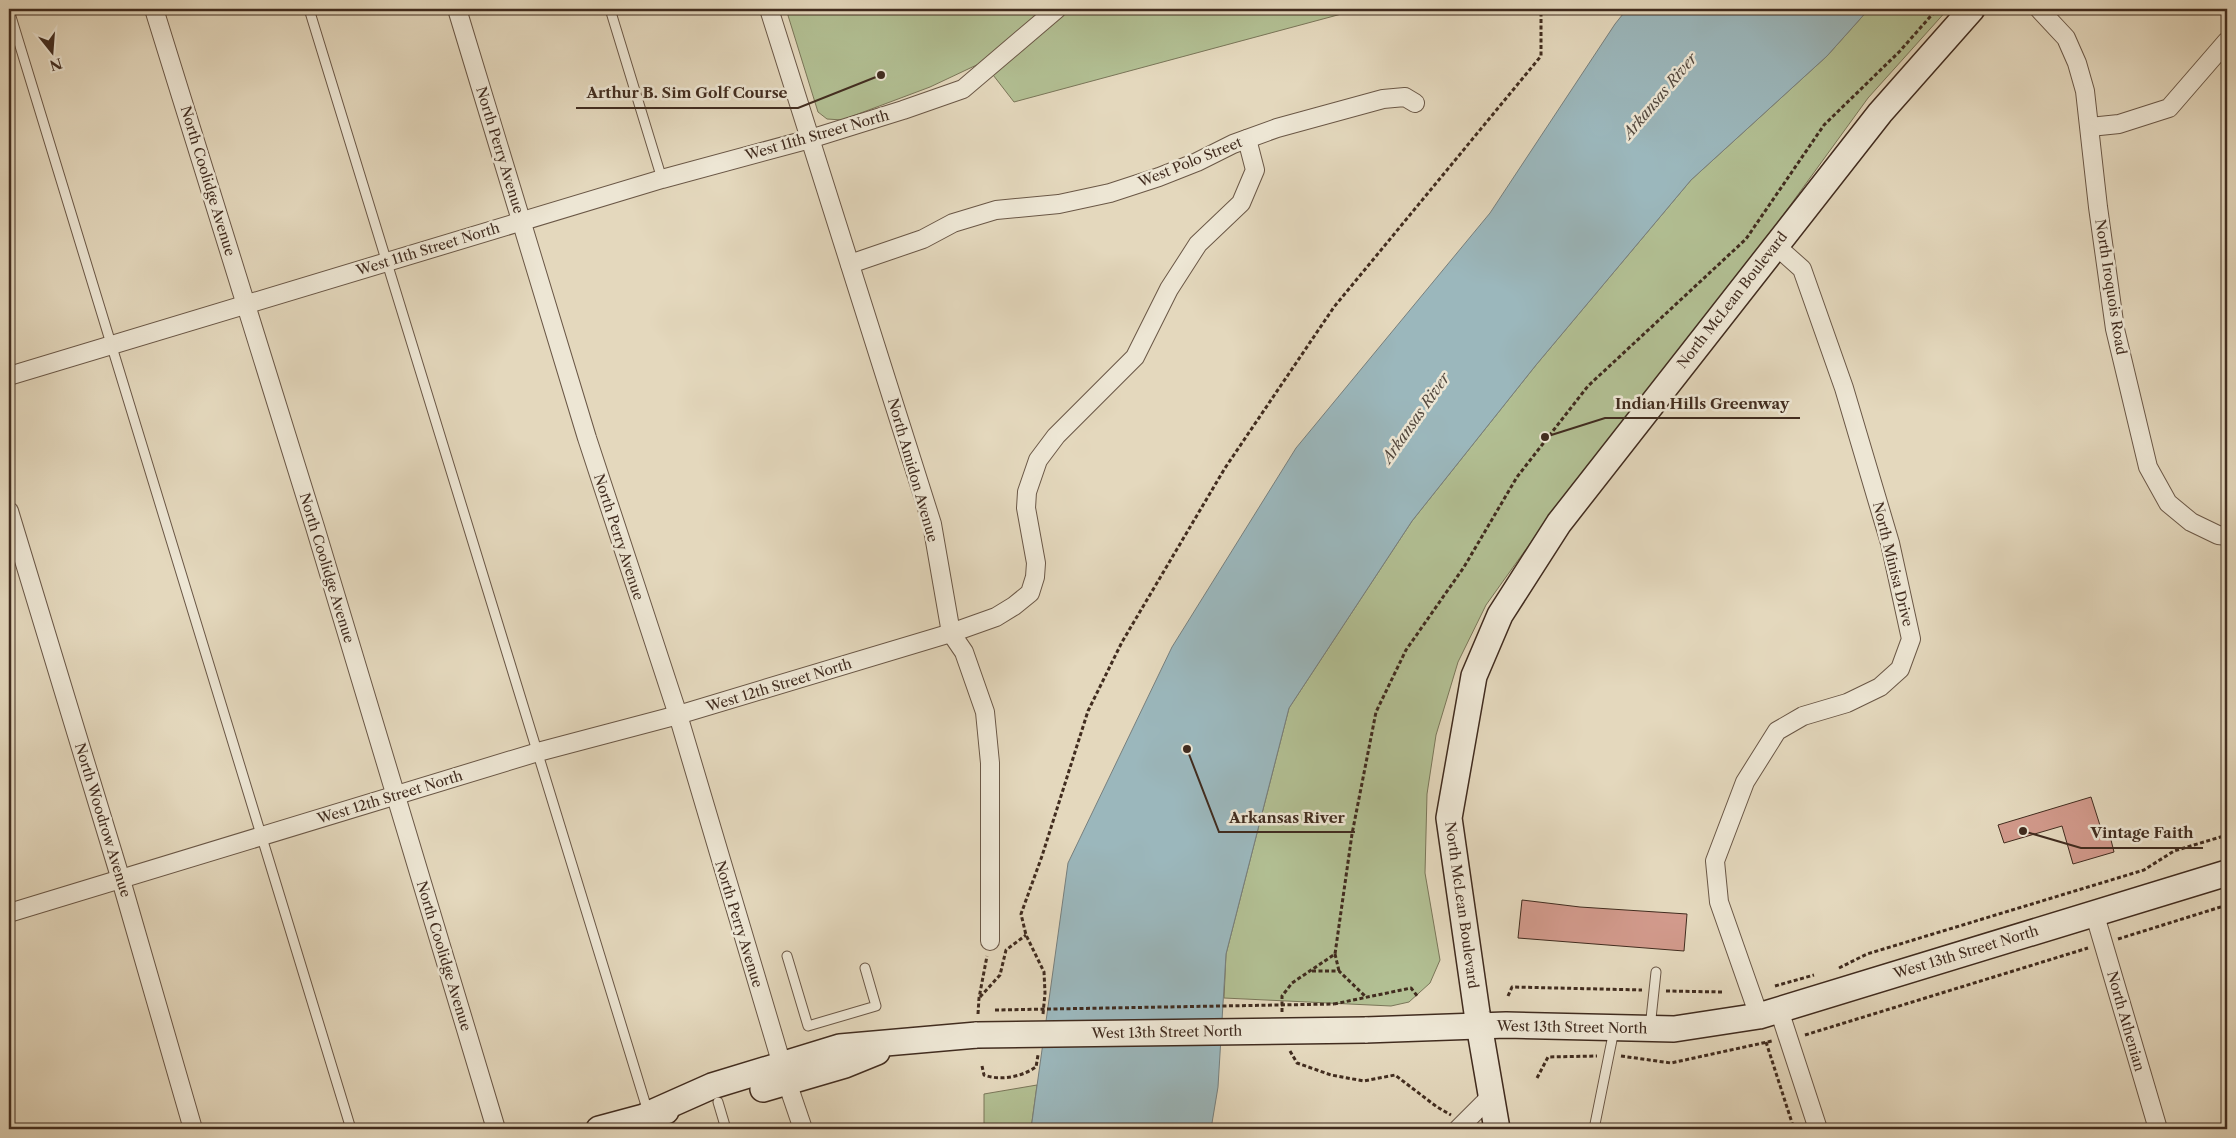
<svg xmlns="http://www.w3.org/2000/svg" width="2236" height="1138" viewBox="0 0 2236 1138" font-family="'Libre Caslon Text',serif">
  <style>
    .green { fill: #b2bf93; stroke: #7a7659 }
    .water { fill: #9bb7bc; stroke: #777f7d }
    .building { fill: #d29a8c; stroke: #412c1f }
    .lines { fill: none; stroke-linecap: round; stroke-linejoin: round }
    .lane-casing { stroke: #6a5746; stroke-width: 11 }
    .street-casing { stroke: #6a5746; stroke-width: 20 }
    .secondary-casing { stroke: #412c1f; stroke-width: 28 }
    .path { stroke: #412c1f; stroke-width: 3; stroke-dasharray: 4 2.5; stroke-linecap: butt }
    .lane { stroke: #ede6d4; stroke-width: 9 }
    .street { stroke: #ede6d4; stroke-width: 18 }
    .secondary { stroke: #ede6d4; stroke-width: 25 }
    .secondary-bridge-casing { stroke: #412c1f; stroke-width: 28; stroke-linecap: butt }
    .path-bridge { stroke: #412c1f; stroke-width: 3; stroke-dasharray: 4 2.5; stroke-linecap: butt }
    .secondary-bridge { stroke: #ede6d4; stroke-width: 25 }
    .labels { text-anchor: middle; stroke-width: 5; stroke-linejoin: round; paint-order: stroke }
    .street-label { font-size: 14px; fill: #412c1f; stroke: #ede6d4 }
    .water-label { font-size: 15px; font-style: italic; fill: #53483e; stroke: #ede6d4 }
    .leader { fill: none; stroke: #412c1f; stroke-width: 2 }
    .callout-dot { fill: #412c1f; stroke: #ede6d4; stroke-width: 2 }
    .callout-label { font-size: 15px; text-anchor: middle; font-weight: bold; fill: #412c1f; stroke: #ede6d4; stroke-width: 5; stroke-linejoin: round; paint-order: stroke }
  </style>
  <rect width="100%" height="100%" fill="#e4d8bd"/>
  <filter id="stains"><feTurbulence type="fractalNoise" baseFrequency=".004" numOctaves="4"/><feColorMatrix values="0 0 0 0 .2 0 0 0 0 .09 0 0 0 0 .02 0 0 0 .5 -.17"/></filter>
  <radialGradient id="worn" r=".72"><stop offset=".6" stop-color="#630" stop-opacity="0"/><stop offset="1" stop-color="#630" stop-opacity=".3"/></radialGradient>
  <!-- green -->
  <g class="green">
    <path d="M786,9H1360L1014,102L983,62L930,87L842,120L827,119L818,112Z"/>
    <path d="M1869,9H1948L1868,98L1781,218L1554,510L1486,605L1458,662L1436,735L1427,794L1425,873L1440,960L1430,983L1409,1002L1391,1006L1224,998L1226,954L1289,708L1412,521L1536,365L1691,180L1827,56Z"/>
    <path d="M1037,1085L1031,1129H984V1094Z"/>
  </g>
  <!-- water -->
  <path class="water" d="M1627,9H1869L1827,56L1691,180L1536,365L1412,521L1289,708L1226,954L1218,1087L1211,1129H1031L1068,863L1172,647L1296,448L1490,213L1615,24Z"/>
  <!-- building -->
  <g class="building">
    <path d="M2091,797L2104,838L2110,836L2114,852L2073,864L2062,826L2004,843L1998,825Z"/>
    <path d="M1522,900L1580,907L1687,914L1684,951L1518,938Z"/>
  </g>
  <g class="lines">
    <!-- lane casing -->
    <g class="lane-casing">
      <g id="lane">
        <path d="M309,9L648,1112"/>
        <path d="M610,9L662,179"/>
        <path d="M9,10L351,1129"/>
        <path d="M787,956L808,1026L876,1006L865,968"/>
        <path d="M1650,1028L1656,972"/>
        <path d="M718,1102L726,1129"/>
        <path d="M1594,1129L1614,1030"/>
      </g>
    </g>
    <!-- street casing -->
    <g class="street-casing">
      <g id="street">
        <path d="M154,9L315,527L496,1129"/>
        <path d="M457,9L587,438L678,715L782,1065"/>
        <path d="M769,9L932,524L951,633L964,652L985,712L990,763V941"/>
        <path d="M2039,9L2066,38L2077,63L2085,91L2098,207L2115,329L2148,467L2168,503L2191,522L2218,535L2227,536"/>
        <path d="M2090,127L2119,124L2169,108L2227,41"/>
        <path d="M850,264L923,239L953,223L996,210L1059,204L1110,193L1159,177L1197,162L1233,144L1277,128L1383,99L1405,97L1415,103"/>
        <path d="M9,376L662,179L810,139L903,110L963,89L1057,9"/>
        <path d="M9,511L121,880L193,1129"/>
        <path d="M2094,912L2158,1129"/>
        <path d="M9,913L538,752L678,715L951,633L996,617L1014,606L1030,593L1035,577L1036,563L1026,508L1027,492L1038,460L1056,436L1135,357L1169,289L1198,244L1241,203L1255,170L1247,139"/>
        <path d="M1779,1010L1818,1129"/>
        <path d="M1759,1016L1719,902L1715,861L1745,782L1777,731L1803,716L1847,703L1880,687L1900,669L1911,639L1890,543L1844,388L1802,269L1775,245"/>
        <path d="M787,1082L803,1129"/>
        <path d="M1458,1129L1490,1097"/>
      </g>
    </g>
    <!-- secondary casing -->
    <g class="secondary-casing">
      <g id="secondary">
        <path d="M1365,1030L1506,1025L1674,1029L1759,1016L2227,873"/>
        <path d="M763,1089L845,1065L877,1052"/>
        <path d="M649,1114L712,1086L840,1047L977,1035"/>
        <path d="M599,1129L666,1111"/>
        <path d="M1497,1129L1477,1013L1449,818L1474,676L1500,615L1559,523L1880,113L1972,9"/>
      </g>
    </g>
    <!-- path -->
    <g class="path">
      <path d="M2118,939L2227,905"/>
      <path d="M1335,954L1339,971"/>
      <path d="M1839,968L1867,954L2144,870L2174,851L2227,835"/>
      <path d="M1312,971H1339L1366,997"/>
      <path d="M1775,986L1814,975"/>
      <path d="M1666,991L1724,992"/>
      <path d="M1508,996L1512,987L1642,990"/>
      <path d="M980,997L1000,975L1006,950L1026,935"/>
      <path d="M1334,1004L1411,988L1418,997"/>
      <path d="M1282,1012V996L1292,983L1335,954L1352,834L1376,712L1406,650L1464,567L1517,477L1588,386L1746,239L1824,125L1900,51L1937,9"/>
      <path d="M978,1014L979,998L987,956"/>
      <path d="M1043,1014L1045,993L1044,972L1026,935L1021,914L1042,856L1088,711L1122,642L1225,468L1334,307L1541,56V9"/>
      <path d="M1805,1035L2088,948"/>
      <path d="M1766,1042L1794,1129"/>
      <path d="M1290,1051L1297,1063L1331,1075L1364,1081L1395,1075L1437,1107L1451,1115"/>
      <path d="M1621,1056L1671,1063L1772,1041"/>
      <path d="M982,1066L984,1075C1001,1081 1021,1077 1036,1067L1038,1055"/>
      <path d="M1537,1078L1548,1057L1597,1056"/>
    </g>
    <!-- lane -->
    <use href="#lane" class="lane"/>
    <!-- street -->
    <use href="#street" class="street"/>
    <!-- secondary -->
    <use href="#secondary" class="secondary"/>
    <!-- secondary-bridge casing -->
    <g class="secondary-bridge-casing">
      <path id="secondary-bridge" d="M977,1035L1365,1030"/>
    </g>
    <!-- path-bridge -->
    <path class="path-bridge" d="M995,1010L1334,1004"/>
    <!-- secondary-bridge -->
    <use href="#secondary-bridge" class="secondary-bridge"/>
  </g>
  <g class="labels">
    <!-- street labels -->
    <g class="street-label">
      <text transform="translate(817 135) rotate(-16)" y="5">West 11th Street North</text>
      <text transform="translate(500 150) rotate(73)" y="5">North Perry Avenue</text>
      <text transform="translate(1190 162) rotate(-22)" y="5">West Polo Street</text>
      <text transform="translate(208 181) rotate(73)" y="5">North Coolidge Avenue</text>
      <text transform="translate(428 249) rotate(-17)" y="5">West 11th Street North</text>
      <text transform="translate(2111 287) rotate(81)" y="5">North Iroquois Road</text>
      <text transform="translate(1732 300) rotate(-52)" y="5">North McLean Boulevard</text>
      <text transform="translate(913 470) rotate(74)" y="5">North Amidon Avenue</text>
      <text transform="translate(619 537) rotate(72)" y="5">North Perry Avenue</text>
      <text transform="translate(1893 564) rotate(76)" y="5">North Minisa Drive</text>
      <text transform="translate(327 568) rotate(73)" y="5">North Coolidge Avenue</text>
      <text transform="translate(779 685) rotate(-17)" y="5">West 12th Street North</text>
      <text transform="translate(390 797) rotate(-17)" y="5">West 12th Street North</text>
      <text transform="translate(103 820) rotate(73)" y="5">North Woodrow Avenue</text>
      <text transform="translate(1462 905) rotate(82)" y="5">North McLean Boulevard</text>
      <text transform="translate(739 924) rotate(73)" y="5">North Perry Avenue</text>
      <text transform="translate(1966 952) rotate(-17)" y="5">West 13th Street North</text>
      <text transform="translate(444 956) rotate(73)" y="5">North Coolidge Avenue</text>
      <text transform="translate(2126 1021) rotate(74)" y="5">North Athenian</text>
      <text transform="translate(1572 1027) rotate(1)" y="5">West 13th Street North</text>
      <text transform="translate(1167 1032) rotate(-1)" y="5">West 13th Street North</text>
    </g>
    <!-- water labels -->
    <g class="water-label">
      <text transform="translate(1660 96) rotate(-50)" y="5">Arkansas River</text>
      <text transform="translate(1416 418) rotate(-55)" y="5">Arkansas River</text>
    </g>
  </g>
  <!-- callouts -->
  <path class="leader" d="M881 75L798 108H576M1545 437L1605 418H1800M1187 749L1219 832H1355M2023 831L2081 848H2203"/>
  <g class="callout-dot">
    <circle cx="881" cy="75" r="5"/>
    <circle cx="1545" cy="437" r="5"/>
    <circle cx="1187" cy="749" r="5"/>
    <circle cx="2023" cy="831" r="5"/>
  </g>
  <g class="callout-label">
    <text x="687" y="98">Arthur B. Sim Golf Course</text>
    <text x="1702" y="409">Indian Hills Greenway</text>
    <text x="1287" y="823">Arkansas River</text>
    <text x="2142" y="838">Vintage Faith</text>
  </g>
  <!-- margin -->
  <rect width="2236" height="1138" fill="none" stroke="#e4d8bd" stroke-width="30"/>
  <rect x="10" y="10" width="2216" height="1118" fill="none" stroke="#412c1f" stroke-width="2.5"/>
  <rect x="15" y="15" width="2206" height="1108" fill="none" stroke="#412c1f"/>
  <!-- north arrow -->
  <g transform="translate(52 52) rotate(163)" stroke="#ede6d4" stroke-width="4" paint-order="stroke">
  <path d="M0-4L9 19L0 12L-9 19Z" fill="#412c1f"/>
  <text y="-8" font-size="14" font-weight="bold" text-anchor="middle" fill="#412c1f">N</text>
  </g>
  <rect width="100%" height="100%" filter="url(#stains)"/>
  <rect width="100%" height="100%" fill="url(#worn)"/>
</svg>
